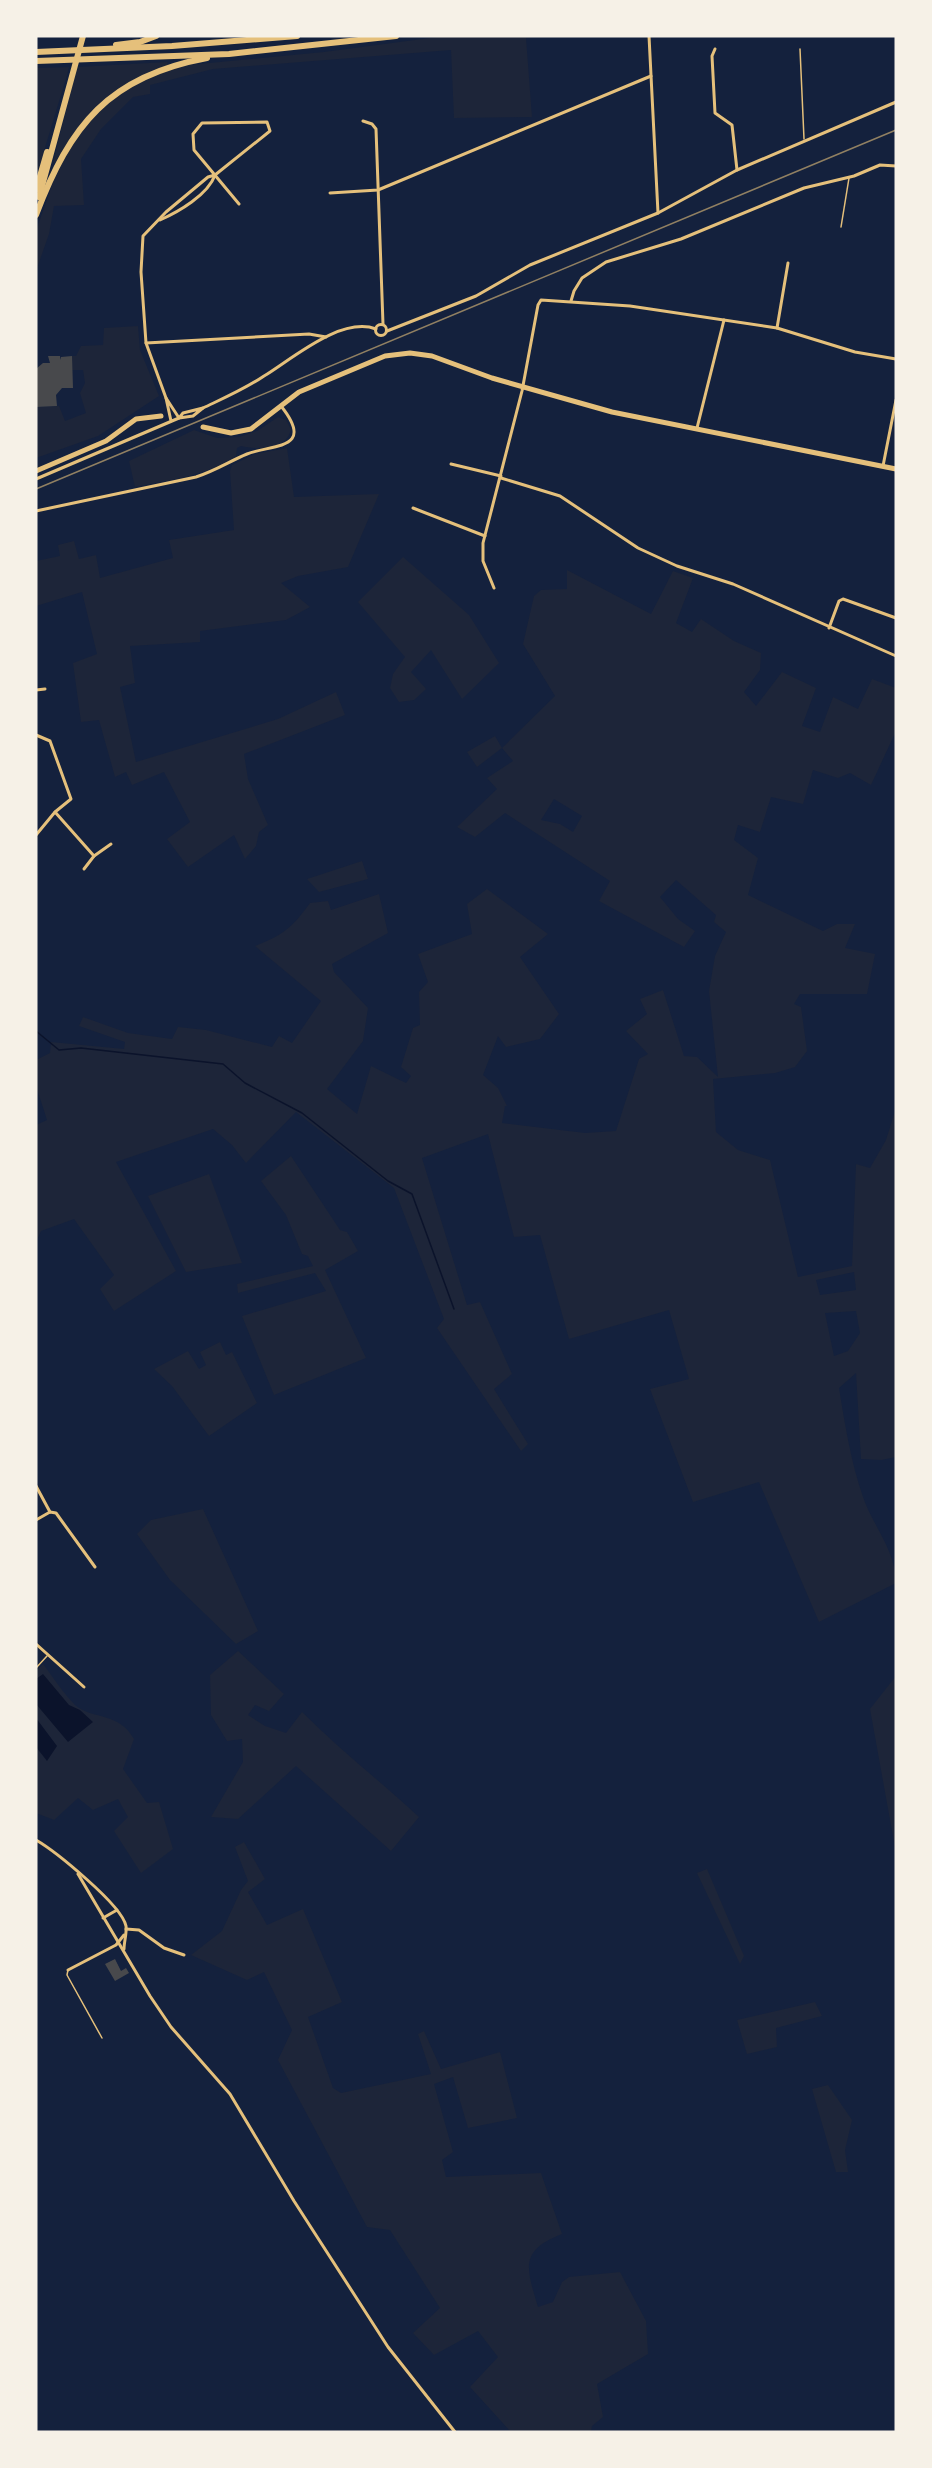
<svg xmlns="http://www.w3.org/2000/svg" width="932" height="2468" viewBox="0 0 932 2468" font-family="'Sofia Sans Condensed',sans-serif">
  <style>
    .green { fill: #1d2539; fill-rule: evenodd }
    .water { fill: #0b132b }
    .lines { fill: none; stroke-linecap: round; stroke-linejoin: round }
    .stream { stroke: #0b132b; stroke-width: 1.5 }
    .building { fill: #48494c }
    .service { stroke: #e5c07b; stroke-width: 1.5 }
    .minor { stroke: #e5c07b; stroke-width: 3 }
    .primary { stroke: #e5c07b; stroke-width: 5 }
    .motorway { stroke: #e5c07b; stroke-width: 6 }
    .rail { stroke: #918062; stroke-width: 1.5 }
  </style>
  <rect width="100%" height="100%" fill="#14213d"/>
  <!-- green -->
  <g class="green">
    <path d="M445,36H538L526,38L532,117L454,118L451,50L213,69L150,85V94L133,97L101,129L81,159L84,205L54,206L49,234L36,271V231L59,165L53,162L77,67L167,62L171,70L189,65L324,52Z"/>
    <path d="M69,67L67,75L37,174L36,68Z"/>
    <path d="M138,326L140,350L159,396L98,436L36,458V407L59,406L65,421L86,413L80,393L85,383L83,370H72V356H76L81,346L103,345L104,328Z"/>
    <path d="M278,417L286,420L291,429C287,450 258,450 241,446L237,448L236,456C206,476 170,480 135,487L129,461L194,430L217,438L239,437L257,431Z"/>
    <path d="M287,448L294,497L379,494L348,567L298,576L281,583L310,607L286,620L200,631V642L130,646L135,683L120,687L136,762L278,719L336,692L345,715L244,754L248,779L268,825L259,832L256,846L245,859L234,835L188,867L167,839L190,822L164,772L132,785L126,772L115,777L99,720L81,722L73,663L97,654L82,592L36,606V561L60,556L58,545L74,541L79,559L96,555L100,578L173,558L169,540L234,530L230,471L232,465L255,454Z"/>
    <path d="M403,557L469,615L499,663L462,699L431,650L411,672L426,689L414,700L399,702L390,688L393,674L405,657L358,602Z"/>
    <path d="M567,570L651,614L673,571L693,578L676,623L692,632L701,619L734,641L761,653L760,670L744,692L756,706L782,672L816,688L802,726L820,732L833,697L858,709L872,679L896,688V731L871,785L850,773L838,778L813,770L803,804L771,797L760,832L738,825L734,840L758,858L748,895L823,931L837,924H855L845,948L875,954L867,994H800L794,1004L801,1007L807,1051L795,1067L775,1073L713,1079L716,1132L738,1150L770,1160L798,1277L852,1266L856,1164L870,1168L886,1140L896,1108V1457L881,1460L861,1459L856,1373L839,1388C845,1425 851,1462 863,1497C873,1526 896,1551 896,1583L819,1622L759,1482L693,1502L650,1389L689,1379L669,1310L569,1339L540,1235L514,1237L488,1134L422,1158L467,1305L480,1302L512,1374L494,1389L528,1444L521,1451L437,1328L444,1319L394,1188L296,1112L246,1163L232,1145L213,1129L116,1162L176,1271L114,1311L100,1289L114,1275L74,1219L41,1231L36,1242V1125L47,1120L36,1086V1060L50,1053L51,1042L124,1049L125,1042L79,1026L83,1017L128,1033L172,1039L178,1027L206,1030L272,1047L279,1036L292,1043L321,1001L255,946C283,935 292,928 310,903L328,901L331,910L379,894L388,933L332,964L334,972L368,1008L363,1041L327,1089L357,1114L371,1066L406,1083L411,1076L401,1067L413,1028L420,1025L419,992L428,982L418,954L472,934L467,904L487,889L548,934L520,957L559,1014L540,1039L506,1047L498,1036L483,1075L498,1088L507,1106H505L502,1123L585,1133L616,1131L639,1059L648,1054L626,1031L647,1014L640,999L663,990L684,1056L697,1057L718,1077L709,991L715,956L726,932L714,922L716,915L676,880L660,897L678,919L695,931L684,947L599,901L610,881L505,813L475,837L457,827L497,789L487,778L513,761L502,748L477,767L467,752L495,736L502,748L555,696L523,644L534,596L541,590L567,589ZM554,799L582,816L573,832L560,824L541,820ZM854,1272L856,1290L820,1295L816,1280ZM856,1311L860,1333L848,1351L834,1356L825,1313Z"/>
    <path d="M362,861L368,879L319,892L307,879Z"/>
    <path d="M291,1156L340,1230L347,1232L358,1251L325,1270L366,1358L274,1395L242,1316L326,1291L315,1273L238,1293L237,1284L313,1266L308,1256L302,1254L286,1215L261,1181Z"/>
    <path d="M209,1174L242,1263L186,1272L148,1196Z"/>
    <path d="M220,1342L226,1355L232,1352L257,1403L209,1436L172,1386L154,1369L188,1351L199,1369L206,1365L200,1352Z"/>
    <path d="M203,1509L258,1631L236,1644L170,1580L137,1534L151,1520Z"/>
    <path d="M238,1651L284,1694L269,1711L255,1705L248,1715L265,1726L286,1733L302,1712C339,1749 380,1781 419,1817L391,1851L296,1766L238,1819L211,1817L243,1762L242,1739L227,1741L211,1715L210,1675Z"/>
    <path d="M43,1664C53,1677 63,1693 75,1705C92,1720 118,1711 134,1739L123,1769L147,1803L159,1802L173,1849L141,1873L114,1831L128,1817L118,1799L93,1810L78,1798L54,1820L36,1813V1671Z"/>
    <path d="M896,1676V1853L870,1709Z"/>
    <path d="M244,1842L265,1879L248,1892L267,1925L303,1909L342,2002L308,2017L333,2088L341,2093L431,2074L418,2034L424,2031L441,2069L500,2052L517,2118L468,2128L453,2077L434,2084L453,2152L442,2160L446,2177L541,2173L562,2234C518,2251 527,2269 538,2307L553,2302L562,2282L569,2277L620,2272L646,2321L648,2354L597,2384L603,2417L592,2426L591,2432H511L470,2387L498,2357L478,2331L434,2355L413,2333L440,2308L390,2230L367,2227L278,2060L292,2030L264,1972L247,1980L191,1955L222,1931L241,1890L248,1881L235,1847Z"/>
    <path d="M707,1869L744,1956L740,1964L697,1873Z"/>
    <path d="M815,2002L822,2016L776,2028L777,2047L747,2054L737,2020Z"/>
    <path d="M828,2085L852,2120L845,2150L848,2172H836L812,2089Z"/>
  </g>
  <!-- water -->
  <g class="water">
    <path d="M43,1674L69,1705L80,1710L93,1722L68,1742L36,1704V1679Z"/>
    <path d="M36,1718L57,1746L47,1761L36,1747Z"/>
  </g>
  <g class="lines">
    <!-- stream -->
    <path class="stream" d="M36,1031L59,1050L81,1048L223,1064L245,1083L302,1113L388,1181L412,1194L454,1309"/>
  </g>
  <!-- building -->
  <g class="building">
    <path d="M48,356H60V360L61,357L72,356L73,388H62L56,395L57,406L36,407V369L43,363H50Z"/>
    <path d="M115,1959L121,1971L126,1968L129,1973L115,1981L105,1964Z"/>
  </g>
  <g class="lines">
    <!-- service -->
    <g class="service">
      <path d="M800,49L804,139"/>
      <path d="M841,227L849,178"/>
      <path d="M36,1668L47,1656"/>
      <path d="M68,1970L67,1975L102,2038"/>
    </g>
    <!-- minor -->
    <g class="minor">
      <path d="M649,36L658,213"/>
      <path d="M715,49L712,56L715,113L732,125L737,170"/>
      <path d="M363,121L372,124L376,129L383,324"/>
      <path d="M330,193L378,190L651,76"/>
      <path d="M160,220C178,212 208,195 215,175"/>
      <path d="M571,301L574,291L582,278L606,262L681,239L804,188L854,176L880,165L896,166"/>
      <circle cx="381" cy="330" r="5.5"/>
      <path d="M777,328L788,263"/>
      <path d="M387,331L476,296L530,265L658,213L737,170L896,102"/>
      <path d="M146,343L309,334L326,337"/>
      <path d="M166,398L146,343L141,272L143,236L166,212L208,177L215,175L270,131L267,122L202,123L193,134L194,150L239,204"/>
      <path d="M203,408C224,398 245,389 264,376C292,359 341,316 376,329"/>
      <path d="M203,408L193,416L179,418L183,413Z"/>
      <path d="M697,428L724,320"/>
      <path d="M451,464L501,476"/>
      <path d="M883,466L896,400"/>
      <path d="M501,478L560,496L638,548L677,566L733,584L896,656"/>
      <path d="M36,479L179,418L166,398L171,421"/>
      <path d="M413,508L485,536"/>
      <path d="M36,511L196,477C215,471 230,461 247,454C273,444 316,450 281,406"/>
      <path d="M494,588L483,561V543L522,391L538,305L541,300L630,306L777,328L855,352L896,359"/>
      <path d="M829,628L839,601L843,599L896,618"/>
      <path d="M36,690L45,689"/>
      <path d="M36,735L50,741L71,799L55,812L36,835"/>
      <path d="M55,812L94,856L84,869"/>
      <path d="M94,856L111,844"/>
      <path d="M36,1486L50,1512"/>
      <path d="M36,1520L50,1512L56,1513L95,1567"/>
      <path d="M36,1644L84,1687"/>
      <path d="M36,1840C55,1851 122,1905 126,1926C127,1933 124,1942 124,1949"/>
      <path d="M78,1874L150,1996L171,2027L230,2094L294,2201L388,2347L455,2432"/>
      <path d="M103,1918L117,1910"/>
      <path d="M126,1929L139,1930L164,1948L184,1955"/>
      <path d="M68,1970L116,1945L124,1935"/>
    </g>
    <!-- primary -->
    <g class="primary">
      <path d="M203,427L231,433L251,429L299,392L385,356L410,353L432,356L492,378L612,412L896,469"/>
      <path d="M36,471L106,441L136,419L161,416"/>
    </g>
    <!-- motorway -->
    <g class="motorway">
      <path d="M116,45L140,42L156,36"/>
      <path d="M36,52L172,46L297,36"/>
      <path d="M36,61L229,54L396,36"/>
      <path d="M36,190L47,152"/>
      <path d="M39,197L83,36"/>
      <path d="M36,215C70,125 109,76 207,58"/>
    </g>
    <!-- rail -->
    <path class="rail" d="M36,489L896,130"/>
  </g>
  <!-- border -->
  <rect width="932" height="2468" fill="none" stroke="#f6f1e7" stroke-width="75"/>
</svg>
